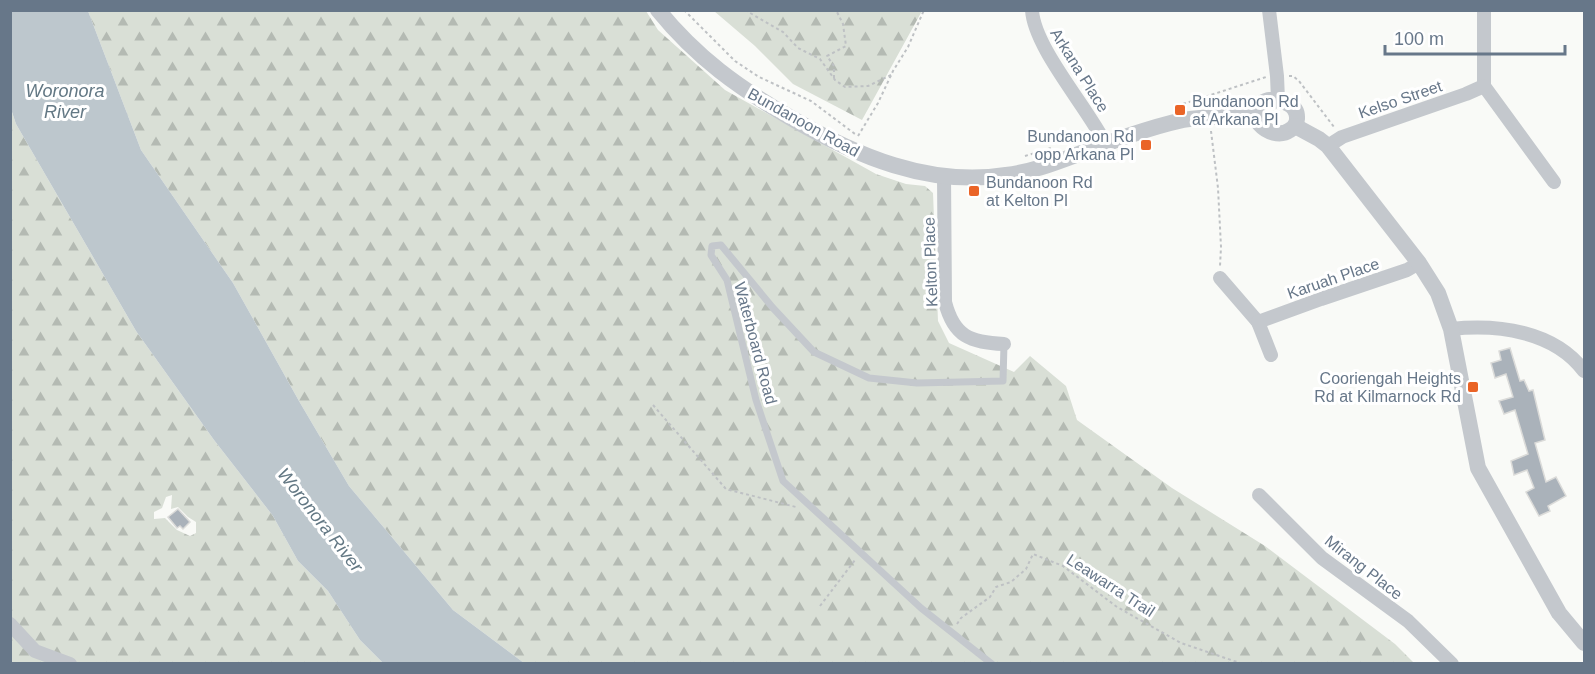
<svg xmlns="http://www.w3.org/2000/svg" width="1595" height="674" viewBox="0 0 1595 674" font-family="Helvetica,sans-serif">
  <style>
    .forest { fill: url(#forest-firs); fill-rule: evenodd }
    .water { fill: #bdc7cd }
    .building { fill: #aab2ba; stroke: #dbdbd9; stroke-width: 1.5 }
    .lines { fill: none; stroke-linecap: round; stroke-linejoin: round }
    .path { stroke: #bec1c4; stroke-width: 2; stroke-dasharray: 3 3; stroke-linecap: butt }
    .service { stroke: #c4c8cd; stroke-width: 7 }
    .minor { stroke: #c4c8cd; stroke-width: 14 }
    .tertiary { stroke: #c4c8cd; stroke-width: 16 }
    .poi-dot { fill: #ea6427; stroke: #fff; stroke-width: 2 }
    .labels { text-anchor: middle; stroke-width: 6; stroke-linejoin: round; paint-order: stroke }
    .street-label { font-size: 16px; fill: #677789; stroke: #fff }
    .poi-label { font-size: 16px; fill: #677789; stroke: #fff; text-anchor: start }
    .water-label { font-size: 18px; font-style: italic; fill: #637884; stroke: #fff }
  </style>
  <defs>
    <pattern id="forest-firs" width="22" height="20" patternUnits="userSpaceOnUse" patternTransform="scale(1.5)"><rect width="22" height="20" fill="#d9dfd6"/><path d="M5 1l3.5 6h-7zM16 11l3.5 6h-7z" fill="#b4bab3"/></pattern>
  </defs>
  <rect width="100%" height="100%" fill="#f9faf7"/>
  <!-- forest -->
  <g class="forest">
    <path d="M88,11H646L658,30L725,90L876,174L906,184L925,186L933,193L938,321L949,343L1014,372L1030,356L1066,386L1077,420L1172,488L1265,546L1395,644L1414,663H524L453,610L349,486L299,401L233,283L141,150Z"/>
    <path d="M714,11H922L862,120L793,84L755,46Z"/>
    <path d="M10,106L16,124L136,331L214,440L273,516L298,561L328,591L360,640L383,663H11ZM172,495L171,509L178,507L188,517L196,522V533L190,536L177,530L165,518L154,519V512L162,508L166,497Z"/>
  </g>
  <!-- water -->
  <path class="water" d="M10,11H88L141,150L233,283L299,401L349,486L453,610L524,663H383L360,640L328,591L298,561L273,516L214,440L136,331L16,124L10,106Z"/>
  <!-- building -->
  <g class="building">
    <path d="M1510,348L1520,381L1524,380L1529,391L1533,390L1545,440L1535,443L1546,482L1556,477L1566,496L1548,506L1550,511L1539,516L1526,492L1534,488L1527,470L1514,475L1511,461L1528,454L1515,410L1504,414L1499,401L1513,397L1506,374L1495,378L1491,363L1501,360L1499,351Z"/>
    <path d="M178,509L190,522L183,529L180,526L177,528L168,517Z"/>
  </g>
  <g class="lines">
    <!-- path -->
    <g class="path">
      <path d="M684,10L735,61L759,77L811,101L855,134"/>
      <path d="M745,10L783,32L798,48L820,59L835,80L845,87L868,86L891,75"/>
      <path d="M1289,76H1293L1299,81L1334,127"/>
      <path d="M834,78V66L827,56L846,46L843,24L836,10"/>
      <path d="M1183,104L1266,77"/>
      <path d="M1211,131L1218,188L1221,247L1220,266"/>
      <path d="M858,136L878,103L893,71L908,47L924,10"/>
      <path d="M1025,156L1051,148"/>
      <path d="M653,405L726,489L796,507"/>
      <path d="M820,606L855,560"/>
      <path d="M957,624L961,618L990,597L996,587L1011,582L1026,569L1033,554L1063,566L1117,607L1181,643L1243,664"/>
    </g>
    <!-- service -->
    <path class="service" d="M992,664L921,608L783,481L756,400L727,280L711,255L712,246L721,245L773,308L814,352L869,378L917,383L1003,381L1004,344"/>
    <!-- minor -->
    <g class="minor">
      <path d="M1032,10C1034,48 1088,108 1106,145"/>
      <path d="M1269,10L1277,76L1278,100"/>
      <path d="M1484,10V86L1554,182"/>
      <path d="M1328,146L1342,137L1466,94L1484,86"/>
      <path d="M944,176L945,302C954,337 970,342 1004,344"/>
      <path d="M1220,278L1258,322L1271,355"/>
      <path d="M1258,322L1321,299L1407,270L1419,263"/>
      <path d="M1451,329C1498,324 1554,331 1584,371"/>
      <path d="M1259,495L1322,558L1408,621L1452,664"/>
      <path d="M10,624L35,651L70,664"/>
    </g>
    <!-- tertiary -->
    <g class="tertiary">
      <path d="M658,10C697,58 739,88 791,118C856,156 929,187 1006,175C1031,172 1052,164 1076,155C1110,142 1147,128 1183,120C1207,115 1231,118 1256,115"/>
      <path d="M1269,100C1281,100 1298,103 1297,119C1297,123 1294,128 1290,130C1270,144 1236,110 1269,100Z"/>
      <path d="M1295,126L1319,139L1328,146L1419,263L1438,293L1451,329L1478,468L1559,613L1584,643"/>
    </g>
  </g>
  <!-- markers -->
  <g class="poi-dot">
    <rect x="1174" y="104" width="12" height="12" rx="3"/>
    <rect x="1140" y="139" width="12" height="12" rx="3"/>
    <rect x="968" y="185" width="12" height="12" rx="3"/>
    <rect x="1467" y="381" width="12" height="12" rx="3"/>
  </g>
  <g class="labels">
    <!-- street labels -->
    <g class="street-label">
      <text transform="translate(1080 70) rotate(58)" y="6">Arkana Place</text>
      <text transform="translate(1400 99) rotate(-19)" y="6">Kelso Street</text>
      <text transform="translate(804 122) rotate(29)" y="6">Bundanoon Road</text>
      <text transform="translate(930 262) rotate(-92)" y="6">Kelton Place</text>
      <text transform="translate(1333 278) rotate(-19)" y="6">Karuah Place</text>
      <text transform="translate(756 343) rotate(75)" y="6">Waterboard Road</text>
      <text transform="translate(1364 567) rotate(38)" y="6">Mirang Place</text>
      <text transform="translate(1111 585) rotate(33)" y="6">Leawarra Trail</text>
    </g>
    <!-- poi labels -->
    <g class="poi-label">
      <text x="1192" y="107">Bundanoon Rd<tspan x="1192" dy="18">at Arkana Pl</tspan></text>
      <text x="1134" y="142" text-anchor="end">Bundanoon Rd<tspan x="1134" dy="18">opp Arkana Pl</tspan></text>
      <text x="986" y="188">Bundanoon Rd<tspan x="986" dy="18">at Kelton Pl</tspan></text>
      <text x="1461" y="384" text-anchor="end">Cooriengah Heights<tspan x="1461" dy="18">Rd at Kilmarnock Rd</tspan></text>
    </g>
    <!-- water labels -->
    <g class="water-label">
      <text x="65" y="97">Woronora<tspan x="65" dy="21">River</tspan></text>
      <text transform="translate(320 520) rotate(52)" y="6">Woronora River</text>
    </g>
  </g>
  <!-- border -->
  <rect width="1595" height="674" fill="none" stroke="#677789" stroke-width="24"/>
  <!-- scale -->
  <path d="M1385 45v9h180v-9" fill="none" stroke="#677789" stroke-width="3"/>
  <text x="1394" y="45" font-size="18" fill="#677789" stroke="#ffffff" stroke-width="4.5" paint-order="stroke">100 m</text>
</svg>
